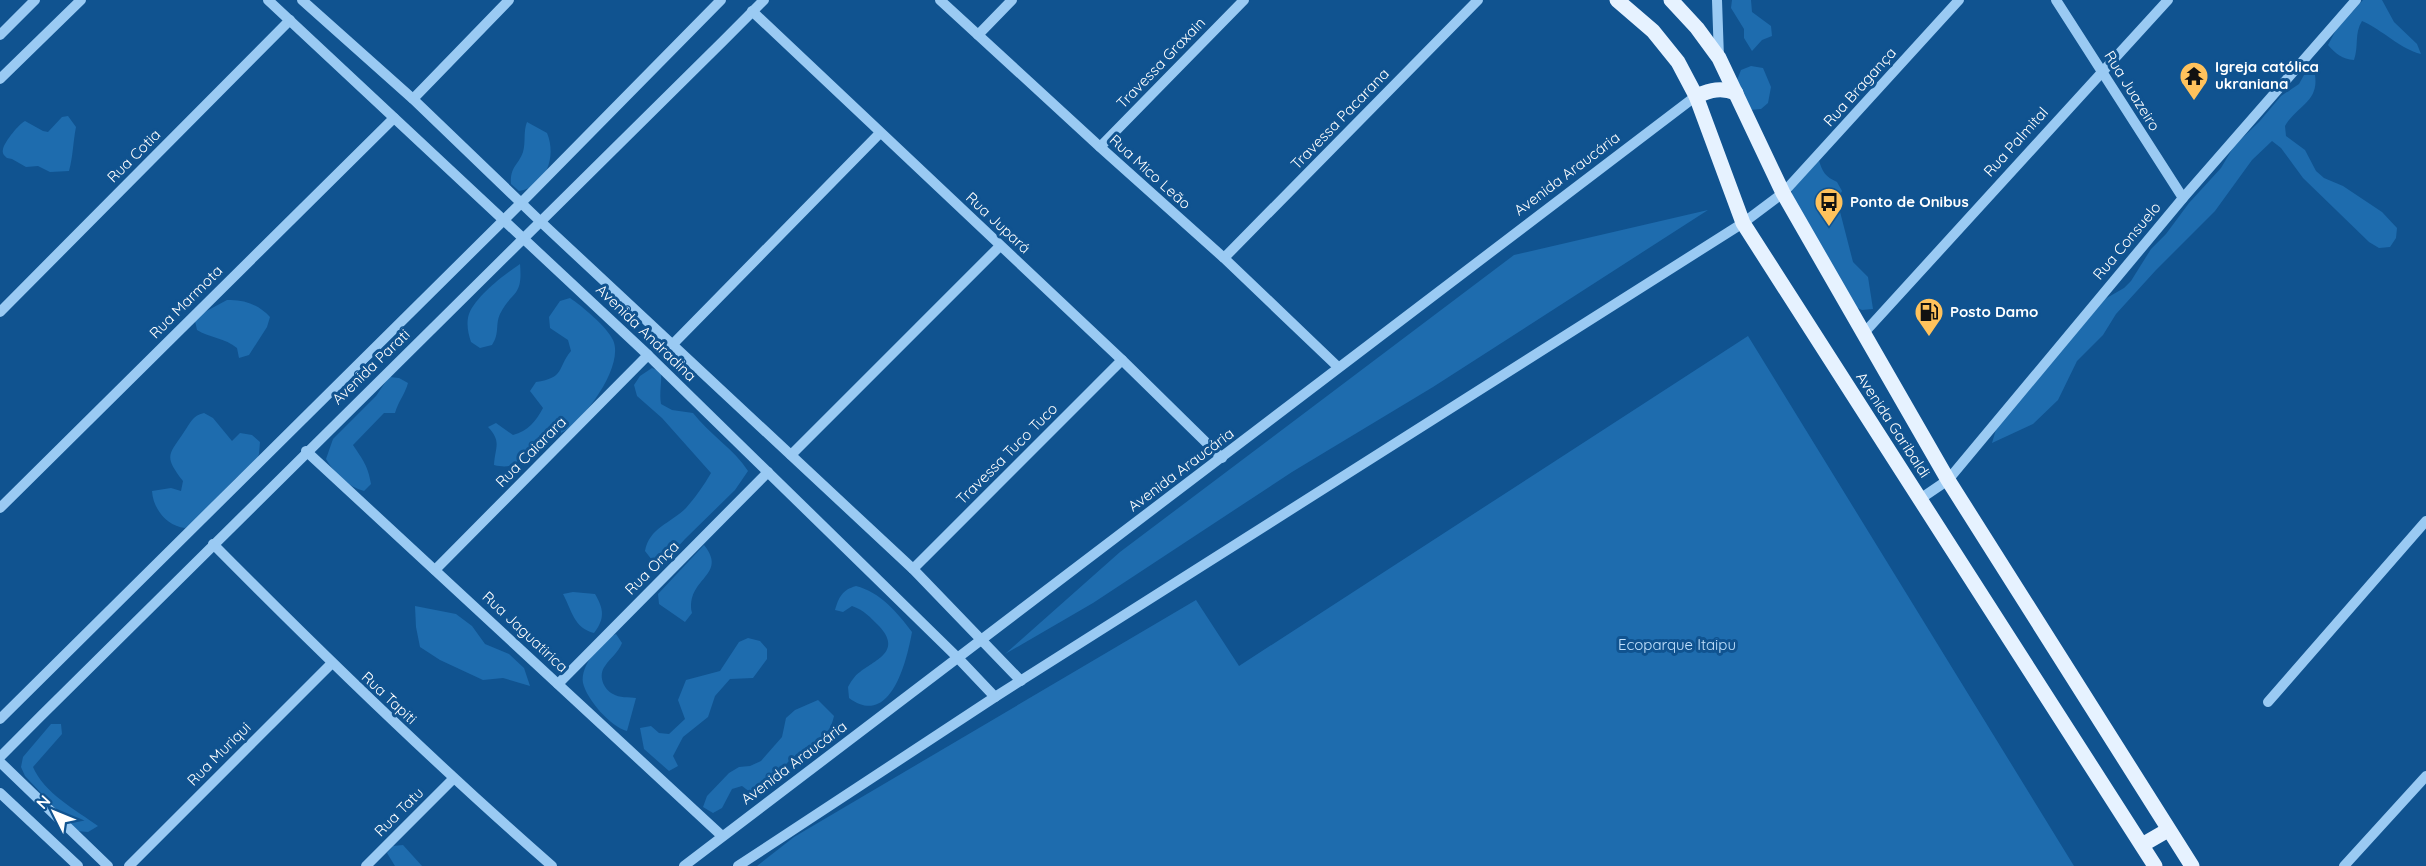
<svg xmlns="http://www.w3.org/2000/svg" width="2426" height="866" viewBox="0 0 2426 866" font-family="Quicksand,sans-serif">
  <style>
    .green { fill: #1e6cae }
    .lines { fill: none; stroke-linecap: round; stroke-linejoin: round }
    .minor { stroke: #9acaf3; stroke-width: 10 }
    .major { stroke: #e6f2ff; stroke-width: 15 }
    .labels { text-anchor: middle; stroke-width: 6; stroke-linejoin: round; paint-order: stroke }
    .street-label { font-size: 15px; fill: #fff; stroke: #105390 }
    .poi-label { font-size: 15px; font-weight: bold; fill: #fff; stroke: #105390; text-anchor: start }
    .park-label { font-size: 15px; fill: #c2e2fe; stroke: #105390 }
  </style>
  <rect width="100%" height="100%" fill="#105390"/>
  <!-- green -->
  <g class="green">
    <path d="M1732,0H1751L1752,12L1771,26L1772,36L1762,40L1752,51L1744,38V29L1731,8Z"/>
    <path d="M2363,0H2382L2394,22L2417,44L2421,54C2400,49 2383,30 2362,21C2354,34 2359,46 2354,60C2342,59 2336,54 2328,45L2336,30Z"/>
    <path d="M1751,66L1763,68L1771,87L1768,103L1761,109L1750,110L1737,80L1741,70Z"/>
    <path d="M2304,75H2315C2319,102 2298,105 2285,126L2286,136L2305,150L2316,171L2324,178L2343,186L2382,212L2397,228L2396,238L2390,247L2379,248L2369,242L2303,178L2281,148L2272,141L2252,160L2215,211L2156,270L2116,314L2103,335L2077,361L2058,400L2033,424L1992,443L1997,426L2105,299L2124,288L2131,281L2151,249L2166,234L2189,203L2221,168L2234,146L2259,122L2281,96L2299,84Z"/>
    <path d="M68,116L76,127C73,142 73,157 69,171L50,172L38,166L26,167L12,159L7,158C4,155 2,154 3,149C5,141 19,124 25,121L43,131L48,132L62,117Z"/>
    <path d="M527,122L547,133C557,157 546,187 519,191L511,184C510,166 518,166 523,152C526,142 523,132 527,122Z"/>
    <path d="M1819,160C1822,172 1826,177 1837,182L1842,191L1837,200L1853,262L1868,277L1873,309L1862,310L1853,306L1791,201L1792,190Z"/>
    <path d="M1708,210L1433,387L1292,472L1093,603L1005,654L1120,552L1514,255Z"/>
    <path d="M520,264C523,298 512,290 500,314C495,325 500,333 492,345L480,348L471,342C468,333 466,323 469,314C477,295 504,275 520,264Z"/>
    <path d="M570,298C582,306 607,327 613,340C625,366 583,422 561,433C554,436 546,437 539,441C521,452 521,472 494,465C495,447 502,442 488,427L496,423L513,435C528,431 536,421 543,408L530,391L536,382C565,378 557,368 571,351L568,340L550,328L549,317L560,301Z"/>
    <path d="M227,300C244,299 259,305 270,317L267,327L249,355L239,358L237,348C225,338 210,338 197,330L195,321L201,314Z"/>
    <path d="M1748,336L2074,866H757L794,837L1196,600L1239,666Z"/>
    <path d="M652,368L661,372C662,383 659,393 661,404L672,410L693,413C709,434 734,449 748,471L735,490L685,539L663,563L652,560L645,551C649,528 671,523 686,508C695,498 704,485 711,473L662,418L637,396L634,385L640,376Z"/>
    <path d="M389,377L399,378L408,383C405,394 398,402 395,413H384L353,445C363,460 368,466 371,484L364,491C348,487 334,473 326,459L333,439L376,396Z"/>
    <path d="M204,413L213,418L232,441L240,433L252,435L260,442L259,454L255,463L236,478L195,521L185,528C167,526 153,509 152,491L171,488L181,491L183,481C163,455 169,455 184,432C191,422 192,416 204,413Z"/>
    <path d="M704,545C729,576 685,578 692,613L685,622L659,604L658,594Z"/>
    <path d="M856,586C880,592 897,612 912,632C907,660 891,729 849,698L848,687C851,682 854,676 860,672C877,659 902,651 879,626C870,617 864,610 852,606L843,612L835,610C839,597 842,590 856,586Z"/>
    <path d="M573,592L595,594C604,609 605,619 594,633C574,628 572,611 563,594Z"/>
    <path d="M415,606L456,614L472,626L485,644L509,654L524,668L530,686L503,678L483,680L440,660L420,647L416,627Z"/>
    <path d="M616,634L622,643C618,653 611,657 605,666C598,675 603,689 613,694C619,698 629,697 636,698L627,731C611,727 587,700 583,683C580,665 602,640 616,634Z"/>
    <path d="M748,638L760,641L767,649V659L753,678L730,679L715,696L708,717L683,737L673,756L678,766L669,771L644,749L640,728L651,726L659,733L669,734L685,719L678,700L686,680L720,671L739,642Z"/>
    <path d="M818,700L834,716C829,742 806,745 789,761C779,771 771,783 761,793L750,792L742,786L732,789L722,808L713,813L703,807L707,796L729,773L739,767L750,766L761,761L782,737L786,718L795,710Z"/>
    <path d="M51,724H61L62,734L33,767C44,793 76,810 98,826L88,832L77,831L25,776L21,767L23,757Z"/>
    <path d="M403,845L422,866H395L387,853L393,846Z"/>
  </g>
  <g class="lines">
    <!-- minor -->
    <g class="minor">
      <path d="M268,0L648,355L958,658L995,697"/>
      <path d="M302,0L413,99L542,223L913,569L1021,681"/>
      <path d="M940,0L1100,147L1224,258L1338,367"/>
      <path d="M1717,0L1719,58"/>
      <path d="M2056,0L2183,198"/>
      <path d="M752,11L1122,360L1222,458"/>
      <path d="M0,35L35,0"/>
      <path d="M978,35L1012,0"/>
      <path d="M0,79L81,0"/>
      <path d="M413,99L509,0"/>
      <path d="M1100,147L1244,0"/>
      <path d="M1224,258L1478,0"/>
      <path d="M0,312L290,20"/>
      <path d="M1864,333L2168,0"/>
      <path d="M673,344L880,133"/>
      <path d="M306,451L722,836"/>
      <path d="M791,455L1000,246"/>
      <path d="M1920,499L1948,480L2183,198L2356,0"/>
      <path d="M0,508L394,118"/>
      <path d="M213,544C323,655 434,763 552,866"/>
      <path d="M913,569L1122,360"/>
      <path d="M435,570L648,355"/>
      <path d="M558,684L768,472"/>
      <path d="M2268,702L2426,521"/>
      <path d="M0,719L521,203L721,0"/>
      <path d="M0,757C253,503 511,254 764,0"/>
      <path d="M0,762L108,866"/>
      <path d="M0,793L78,866"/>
      <path d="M129,866L331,664"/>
      <path d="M366,866L453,779"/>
      <path d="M684,866L1696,96"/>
      <path d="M738,866L995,697L1743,223L1783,193L1959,0"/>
      <path d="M2344,866L2426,776"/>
    </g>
    <!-- major -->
    <g class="major">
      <path d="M1617,0L1653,31L1678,62L1696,96L1743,223L2155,866"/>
      <path d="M1671,0L1697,28L1719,58L1783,193L1948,480L2192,866"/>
      <path d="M1696,96C1711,90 1721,87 1736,93"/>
      <path d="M2142,845L2168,830"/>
    </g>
  </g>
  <!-- icons -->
  <defs>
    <g id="temple-pin" transform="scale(1.5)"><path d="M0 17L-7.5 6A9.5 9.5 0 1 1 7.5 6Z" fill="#ffc25c" stroke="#105390"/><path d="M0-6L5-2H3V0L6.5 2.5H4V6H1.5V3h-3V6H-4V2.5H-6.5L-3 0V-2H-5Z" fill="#111"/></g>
    <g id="bus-pin" transform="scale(1.5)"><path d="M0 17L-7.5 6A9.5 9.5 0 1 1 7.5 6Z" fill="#ffc25c" stroke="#105390"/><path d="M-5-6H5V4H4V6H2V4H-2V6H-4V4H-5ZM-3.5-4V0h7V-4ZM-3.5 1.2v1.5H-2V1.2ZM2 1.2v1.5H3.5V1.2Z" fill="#111"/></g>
    <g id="fuel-pin" transform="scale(1.5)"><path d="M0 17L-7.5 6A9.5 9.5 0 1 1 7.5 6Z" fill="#ffc25c" stroke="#105390"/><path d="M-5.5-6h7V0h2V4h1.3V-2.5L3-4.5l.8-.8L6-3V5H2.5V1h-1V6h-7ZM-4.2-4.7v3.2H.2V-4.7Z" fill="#111"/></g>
  </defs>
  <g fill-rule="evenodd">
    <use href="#temple-pin" x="2194" y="76"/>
    <use href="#bus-pin" x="1829" y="202"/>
    <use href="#fuel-pin" x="1929" y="312"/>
  </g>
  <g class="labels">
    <!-- street labels -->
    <g class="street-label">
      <text transform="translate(1161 63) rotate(-46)" y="5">Travessa Graxain</text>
      <text transform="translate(1860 87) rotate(-48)" y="5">Rua Bragança</text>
      <text transform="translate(2132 91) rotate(58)" y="5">Rua Juazeiro</text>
      <text transform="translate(1340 119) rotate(-46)" y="5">Travessa Pacarana</text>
      <text transform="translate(2016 142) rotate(-48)" y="5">Rua Palmital</text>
      <text transform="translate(134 156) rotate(-45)" y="5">Rua Cotia</text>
      <text transform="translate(1150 172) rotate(42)" y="5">Rua Mico Leão</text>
      <text transform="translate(1567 174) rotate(-37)" y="5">Avenida Araucária</text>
      <text transform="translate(998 223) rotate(43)" y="5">Rua Jupará</text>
      <text transform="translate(2127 241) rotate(-50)" y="5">Rua Consuelo</text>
      <text transform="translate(186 302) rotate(-45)" y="5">Rua Marmota</text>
      <text transform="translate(646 333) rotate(44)" y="5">Avenida Andradina</text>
      <text transform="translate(371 367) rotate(-44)" y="5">Avenida Parati</text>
      <text transform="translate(1893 425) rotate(57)" y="5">Avenida Garibaldi</text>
      <text transform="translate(531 452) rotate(-45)" y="5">Rua Caiarara</text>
      <text transform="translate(1007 454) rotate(-45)" y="5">Travessa Tuco Tuco</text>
      <text transform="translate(1181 470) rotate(-37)" y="5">Avenida Araucária</text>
      <text transform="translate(652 568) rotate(-45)" y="5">Rua Onça</text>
      <text transform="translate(525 632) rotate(43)" y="5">Rua Jaguatirica</text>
      <text transform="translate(389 698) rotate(43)" y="5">Rua Tapiti</text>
      <text transform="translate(219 754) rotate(-45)" y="5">Rua Muriqui</text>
      <text transform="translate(794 763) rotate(-37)" y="5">Avenida Araucária</text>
      <text transform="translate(399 812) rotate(-45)" y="5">Rua Tatu</text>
    </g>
    <!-- poi labels -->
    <g class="poi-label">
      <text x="2215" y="72">Igreja católica<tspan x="2215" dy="17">ukraniana</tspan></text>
      <text x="1850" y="207">Ponto de Onibus</text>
      <text x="1950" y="317">Posto Damo</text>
    </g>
    <!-- park labels -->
    <g class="park-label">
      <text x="1677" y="650">Ecoparque Itaipu</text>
    </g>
  </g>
  <!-- north arrow -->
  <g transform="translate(54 812) rotate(313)" stroke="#105390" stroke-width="4.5" paint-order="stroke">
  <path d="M0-4.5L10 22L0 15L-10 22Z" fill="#ffffff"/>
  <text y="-9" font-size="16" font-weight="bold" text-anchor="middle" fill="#ffffff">N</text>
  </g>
</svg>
